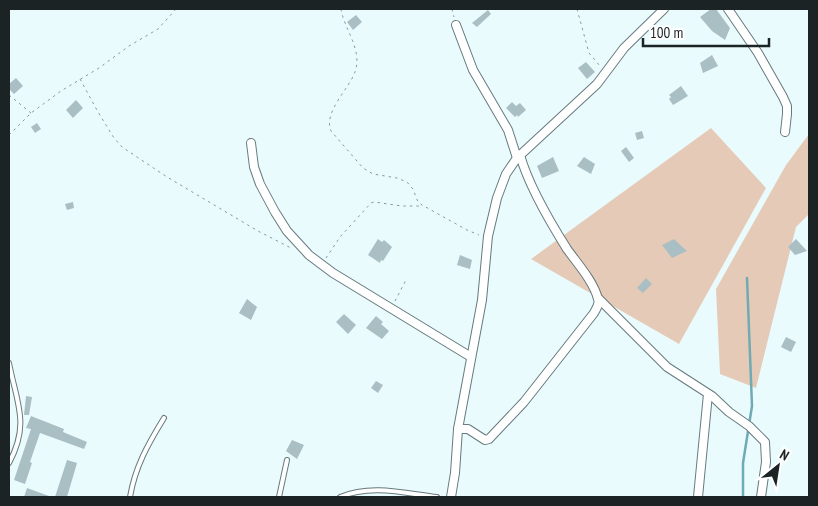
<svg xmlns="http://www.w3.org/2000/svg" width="818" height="506" viewBox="0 0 818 506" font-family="'PT Sans Narrow',sans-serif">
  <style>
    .green { fill: #e5cbb7 }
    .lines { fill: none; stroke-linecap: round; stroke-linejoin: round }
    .stream { stroke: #70abb5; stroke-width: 2.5 }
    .building { fill: #aabfc3 }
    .service-casing { stroke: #667a7d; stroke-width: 6 }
    .minor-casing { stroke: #667a7d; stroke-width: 10 }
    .path { stroke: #8b989a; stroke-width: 1; stroke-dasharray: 2.5 4; stroke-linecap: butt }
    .service { stroke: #fff; stroke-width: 4 }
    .minor { stroke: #fff; stroke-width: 8 }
  </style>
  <rect width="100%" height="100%" fill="#eafbfe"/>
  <!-- green -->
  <g class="green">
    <path d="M711,128L766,188L679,344L531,259Z"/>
    <path d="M809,134V214L796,227L756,388L720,374L716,289L786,165Z"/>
  </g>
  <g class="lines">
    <!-- stream -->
    <path class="stream" d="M743,497V463L752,406L747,278"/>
  </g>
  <!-- building -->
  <g class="building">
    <path d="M711,9H716L730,28L725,40L712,31L700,17Z"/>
    <path d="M488,10L491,14L477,27L472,23Z"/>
    <path d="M356,15L362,22L353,30L347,22Z"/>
    <path d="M712,55L718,66L703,73L700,63Z"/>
    <path d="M586,62L595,72L587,79L578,68Z"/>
    <path d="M16,78L23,86L14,94L9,89V84Z"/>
    <path d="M681,86L688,96L673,105L669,99L671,97L669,95Z"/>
    <path d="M76,100L83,108L73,118L66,110Z"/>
    <path d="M512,102L516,106L520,103L526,110L518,117L517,115L515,117L506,108Z"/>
    <path d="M37,123L41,129L35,133L31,127Z"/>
    <path d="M642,131L644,138L637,140L635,133Z"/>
    <path d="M626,147L634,158L629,162L621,151Z"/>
    <path d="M553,157L559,171L542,178L537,166Z"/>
    <path d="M584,157L595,164L591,174L577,166Z"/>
    <path d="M73,202L74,208L67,210L65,204Z"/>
    <path d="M378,239L382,242L384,240L392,247L383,261L381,260L380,263L368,255Z"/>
    <path d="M674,239L687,251L672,258L662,245Z"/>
    <path d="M796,239L807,251L795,255L788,247Z"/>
    <path d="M460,255L472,260L470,269L457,265Z"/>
    <path d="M646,278L652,284L643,293L637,288Z"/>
    <path d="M247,299L257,307L251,320L239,313Z"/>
    <path d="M344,314L356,325L348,334L336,322Z"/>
    <path d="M376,316L383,322L381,324L389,331L382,339L366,328Z"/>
    <path d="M786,337L796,342L791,352L781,347Z"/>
    <path d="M376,381L383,385L378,393L371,388Z"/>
    <path d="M26,396L32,397L29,415H24Z"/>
    <path d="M31,416L64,429L63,432L87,442L84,449L40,433L30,462L32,463L25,484L14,480L31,429L26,428Z"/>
    <path d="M292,440L304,445L297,459L286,451Z"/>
    <path d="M67,460L77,463L67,497H55Z"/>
    <path d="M27,488L49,496V497H24Z"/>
  </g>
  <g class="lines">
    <!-- service casing -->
    <g class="service-casing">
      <g id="service">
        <path d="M9,363C17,404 30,424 9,463"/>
        <path d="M130,497C135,467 148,444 164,418"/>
        <path d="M279,497L287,460"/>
        <path d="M340,497C371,484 404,493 437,497"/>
      </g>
    </g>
    <!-- minor casing -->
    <g class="minor-casing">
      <g id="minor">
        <path d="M728,9L758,53L783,97L787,106V114L785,132"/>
        <path d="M456,25L473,70L508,130L517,158"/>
        <path d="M251,143L254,167L260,184L275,212L287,231L309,255L333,273L471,357"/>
        <path d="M599,299L667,367L712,396L729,412L749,426L765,442L766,462L761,497"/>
        <path d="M458,429H468L485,440L489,439L524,402L594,313C596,309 600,304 598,299C594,282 577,263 567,249C550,222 529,187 520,155"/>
        <path d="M451,497L455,473L458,429L482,300L488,236L497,198L506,174L517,158L597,84L624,48L664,9"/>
        <path d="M698,497L708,394"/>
      </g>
    </g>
    <!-- path -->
    <g class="path">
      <path d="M341,9C344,29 363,50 355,72C349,89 323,112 331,131L363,168L373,174L397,178L407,182L413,189L418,202L422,205L467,230L479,235"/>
      <path d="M452,9L454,17"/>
      <path d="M577,9L589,53L600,66"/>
      <path d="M80,79L98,112L114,138L122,147L167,177L258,231L291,248"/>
      <path d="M9,95L31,113"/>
      <path d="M9,135L31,113L61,91L99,68L129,46L158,29L176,9"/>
      <path d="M326,258L340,237L371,203L374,202L402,206H420"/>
      <path d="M395,301L407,278"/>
    </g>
    <!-- service -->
    <use href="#service" class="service"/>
    <!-- minor -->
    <use href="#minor" class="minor"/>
  </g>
  <!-- border -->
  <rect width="818" height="506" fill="none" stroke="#1b2324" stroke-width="20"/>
  <!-- north arrow -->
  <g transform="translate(778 466) rotate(30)" stroke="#ffffff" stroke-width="4" paint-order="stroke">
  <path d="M0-4L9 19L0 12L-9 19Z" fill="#1b2324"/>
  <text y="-8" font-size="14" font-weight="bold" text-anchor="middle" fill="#1b2324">N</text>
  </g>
  <!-- scale -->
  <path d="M643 38v8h126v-8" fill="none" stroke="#1b2324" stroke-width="2.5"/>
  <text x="650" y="38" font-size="15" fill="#1b2324" stroke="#ffffff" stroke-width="4" paint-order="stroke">100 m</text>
</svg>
